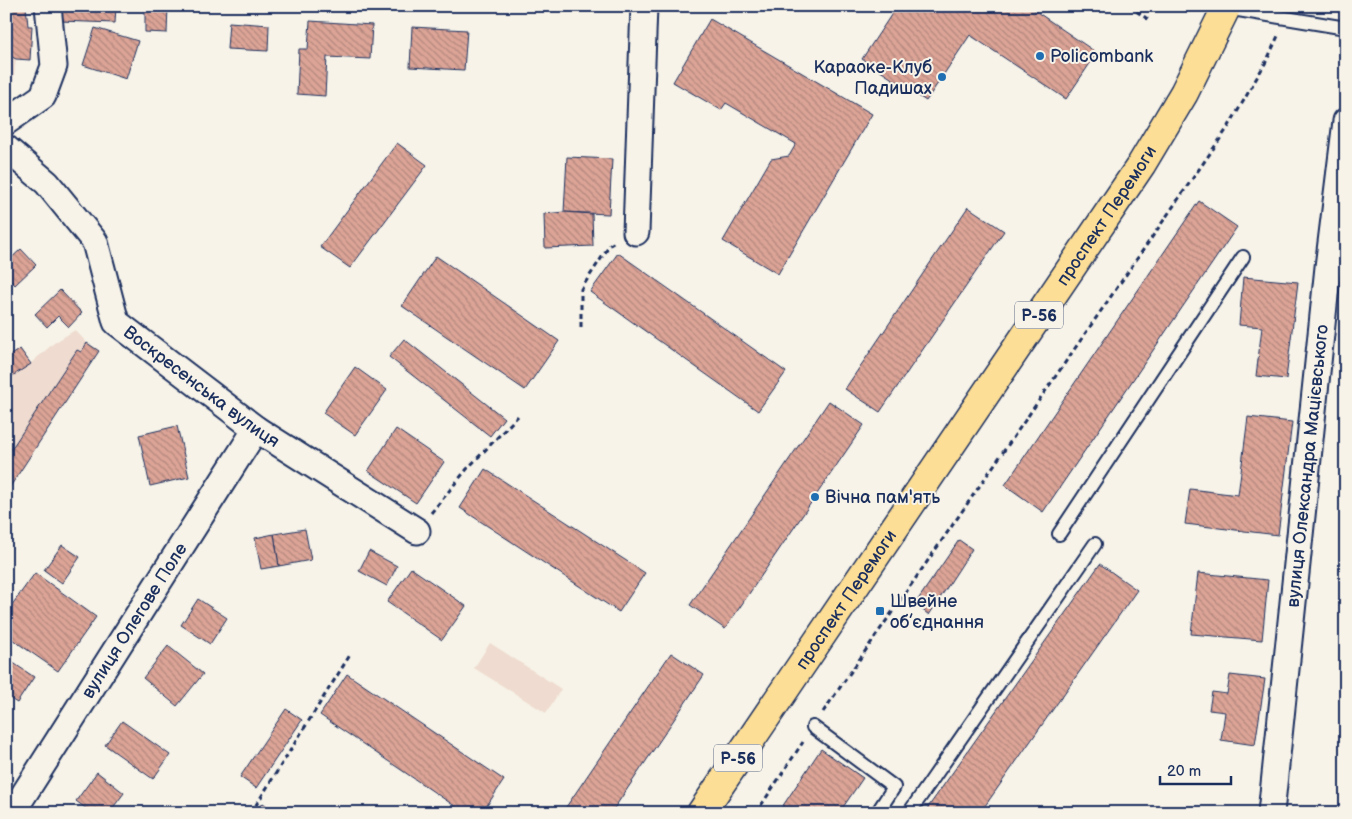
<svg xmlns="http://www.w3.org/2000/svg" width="1352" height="819" viewBox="0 0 1352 819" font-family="'Balsamiq Sans',sans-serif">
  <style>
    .built { fill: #efdbcf }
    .building { fill: url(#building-back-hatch); stroke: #1b2f5e }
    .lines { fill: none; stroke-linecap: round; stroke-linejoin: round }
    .service-casing { stroke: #1b2f5e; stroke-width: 16 }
    .minor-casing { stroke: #1b2f5e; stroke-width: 29 }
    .primary-casing { stroke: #1b2f5e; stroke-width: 31 }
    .path { stroke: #1b2f5e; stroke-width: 3; stroke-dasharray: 5 4; stroke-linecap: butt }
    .service { stroke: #f7f3e8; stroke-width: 12 }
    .minor { stroke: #f7f3e8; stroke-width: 25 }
    .primary { stroke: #fdde96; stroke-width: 28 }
    .poi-dot { fill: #1f6fb2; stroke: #f7f3e8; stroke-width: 2 }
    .labels { text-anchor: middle; stroke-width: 4; stroke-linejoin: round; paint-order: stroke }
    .shield { fill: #f7f3e8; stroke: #5d6a87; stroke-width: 1 }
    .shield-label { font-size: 16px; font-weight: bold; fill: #1b2f5e }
    .poi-label { font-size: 18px; fill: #1b2f5e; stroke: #f7f3e8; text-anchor: start }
    .street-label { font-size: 18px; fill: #1b2f5e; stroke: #f7f3e8 }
  </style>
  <defs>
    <pattern id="building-back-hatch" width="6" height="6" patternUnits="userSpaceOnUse" patternTransform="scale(1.25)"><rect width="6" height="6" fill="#dca496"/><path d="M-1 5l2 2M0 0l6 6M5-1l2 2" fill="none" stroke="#b2867e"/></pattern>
  </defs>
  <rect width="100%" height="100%" fill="#f7f3e8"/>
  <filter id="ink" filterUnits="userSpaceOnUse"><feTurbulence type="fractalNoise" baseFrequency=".02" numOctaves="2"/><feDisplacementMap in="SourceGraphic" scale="10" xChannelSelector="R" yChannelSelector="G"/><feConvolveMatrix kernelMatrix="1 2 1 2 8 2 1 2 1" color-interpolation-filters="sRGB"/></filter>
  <g filter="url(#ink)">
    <!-- built -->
    <g class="built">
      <path d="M6,54L16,59L11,102L6,105Z"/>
      <path d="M75,330L87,343L99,351L6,493V358L20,349L31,363L54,343Z"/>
      <path d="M490,643L561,689L546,713L474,668Z"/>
    </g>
    <!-- building -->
    <g class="building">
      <path d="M6,6H26L28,26H32L30,60L16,59L6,54Z"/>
      <path d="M59,6H116L115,23L59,21Z"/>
      <path d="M145,6H168L167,33L145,32Z"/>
      <path d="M897,6H1028L1097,53L1066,99L970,35L926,101L862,59Z"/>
      <path d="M710,19L872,114L778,274L723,241L771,159L789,156L796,144L726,103L721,110L673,82Z"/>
      <path d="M310,21L372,25L370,59L327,57L325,96L297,94L299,49H308Z"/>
      <path d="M229,22L269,25L268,51L227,49Z"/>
      <path d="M412,27L467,30L464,70L410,67Z"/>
      <path d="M95,28L138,41L126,79L83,65Z"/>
      <path d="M397,143L427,165L350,268L320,247Z"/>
      <path d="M567,157L612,159L609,214L564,212Z"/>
      <path d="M1199,201L1237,227L1043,512L1005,485Z"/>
      <path d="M968,207L1004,231L880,412L845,389Z"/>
      <path d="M564,212L592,214L593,246L545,248L544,214Z"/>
      <path d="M21,249L36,265L15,285L6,276V263Z"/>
      <path d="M618,253L786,372L758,411L590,292Z"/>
      <path d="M436,256L559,341L525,390L402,306Z"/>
      <path d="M1243,277L1298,282L1286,379L1256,376L1262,327L1239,325Z"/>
      <path d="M60,290L82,313L69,327L58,316L47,327L35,314Z"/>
      <path d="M404,339L504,418L490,436L389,357Z"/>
      <path d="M87,343L99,351L6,493V457L77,350L81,352Z"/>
      <path d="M20,349L31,364L6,380V358Z"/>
      <path d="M355,367L387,390L355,435L323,413Z"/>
      <path d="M829,401L864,425L725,629L690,605Z"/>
      <path d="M1248,417L1292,422L1278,535L1185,524L1190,489L1238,495Z"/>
      <path d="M177,426L189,477L150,486L139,435Z"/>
      <path d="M396,429L444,462L416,503L368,471Z"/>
      <path d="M485,469L645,573L619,612L460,508Z"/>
      <path d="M305,529L311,560L279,566L274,534Z"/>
      <path d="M274,534L279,566L261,569L255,538Z"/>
      <path d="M959,540L972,549L929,615L915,604Z"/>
      <path d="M62,545L80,557L62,583L44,570Z"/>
      <path d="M369,551L397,566L387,586L359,571Z"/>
      <path d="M1100,564L1137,590L980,813H924Z"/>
      <path d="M411,568L466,606L442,640L387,602Z"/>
      <path d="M35,573L96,617L58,671L6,635V613Z"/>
      <path d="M1198,573L1268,580L1262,640L1191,634Z"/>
      <path d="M198,599L227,618L210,644L181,625Z"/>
      <path d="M168,646L203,674L177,706L143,678Z"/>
      <path d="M671,653L704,675L611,813H562Z"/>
      <path d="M6,658L34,677L17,703L6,696Z"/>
      <path d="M347,674L504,780L482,813H465L320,715Z"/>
      <path d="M1230,675L1265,679L1255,745L1221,740L1225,712L1209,710L1212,692L1227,694Z"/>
      <path d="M286,709L302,720L256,788L240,777Z"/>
      <path d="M122,721L170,755L153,779L105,745Z"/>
      <path d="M821,749L863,778L839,813H778Z"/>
      <path d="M97,772L124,793L109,813H92L76,801Z"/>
      <path d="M263,803L277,813H256Z"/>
    </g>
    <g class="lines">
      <!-- service casing -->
      <g class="service-casing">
        <g id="service">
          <path d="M1226,8L1346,28"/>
          <path d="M1059,534L1243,257"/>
          <path d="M813,727L894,787L877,813"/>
          <path d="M909,813L1095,544"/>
        </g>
      </g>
      <!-- minor casing -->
      <g class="minor-casing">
        <g id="minor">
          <path d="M6,122L43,96L54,66L48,6"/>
          <path id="s1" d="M6,148L47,183L95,242L116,322L256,429L417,531"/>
          <path d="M636,232L644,6"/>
          <path id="s2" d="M12,813L256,429"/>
          <path id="s3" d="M1271,813L1328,267L1346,121"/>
        </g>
      </g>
      <!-- primary casing -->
      <g class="primary-casing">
        <g id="primary">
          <path id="s4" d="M701,813L1141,165L1184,93L1227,6"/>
        </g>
      </g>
      <!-- path -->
      <g class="path">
        <path d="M1129,6L1149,20"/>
        <path d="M581,327V289L610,245L615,242"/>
        <path d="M431,513L467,469L518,416"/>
        <path d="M823,712L1229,126L1267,60L1278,36"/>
        <path d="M251,813L350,655"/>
        <path d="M756,813L803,742"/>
      </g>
      <!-- service -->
      <use href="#service" class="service"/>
      <!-- minor -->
      <use href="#minor" class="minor"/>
      <!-- primary -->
      <use href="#primary" class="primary"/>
    </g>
  </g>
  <!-- markers -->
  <g class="poi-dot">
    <circle cx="1040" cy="56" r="5"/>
    <circle cx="942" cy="77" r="5"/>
    <circle cx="815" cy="497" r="5"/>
    <rect x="875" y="606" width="10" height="10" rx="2.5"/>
  </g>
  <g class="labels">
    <!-- shield labels -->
    <g class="shield">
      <rect x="1015" y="301.5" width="48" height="27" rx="4"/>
      <rect x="714" y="744.5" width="48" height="27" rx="4"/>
    </g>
    <g class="shield-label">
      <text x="1039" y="321">Р-56</text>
      <text x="738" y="764">Р-56</text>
    </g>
    <!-- poi labels -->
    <g class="poi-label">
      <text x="1050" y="62">Policombank</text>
      <text x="932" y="73" text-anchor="end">Караоке-Клуб<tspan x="932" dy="21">Падишах</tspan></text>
      <text x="825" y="503">Вічна пам'ять</text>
      <text x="890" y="607">Швейне<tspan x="890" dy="21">об’єднання</tspan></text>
    </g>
    <!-- street labels -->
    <g class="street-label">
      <text dy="6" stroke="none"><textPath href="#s4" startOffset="722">проспект Перемоги</textPath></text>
      <text dy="6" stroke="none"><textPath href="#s1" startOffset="320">Воскресенська вулиця</textPath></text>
      <text dy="6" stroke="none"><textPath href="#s3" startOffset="349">вулиця Олександра Мацієвського</textPath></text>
      <text dy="6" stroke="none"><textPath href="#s4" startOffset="258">проспект Перемоги</textPath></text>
      <text dy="6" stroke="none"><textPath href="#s2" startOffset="228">вулиця Олегове Поле</textPath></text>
    </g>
  </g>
  <!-- margin -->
  <rect width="1352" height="819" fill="none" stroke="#f7f3e8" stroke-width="25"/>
  <rect x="12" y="12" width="1327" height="794" fill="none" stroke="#1b2f5e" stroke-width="2" filter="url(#ink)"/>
  <!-- scale -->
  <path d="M1160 776v8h71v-8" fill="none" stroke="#1b2f5e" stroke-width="2.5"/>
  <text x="1167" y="776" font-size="15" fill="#1b2f5e" stroke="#f7f3e8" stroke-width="4" paint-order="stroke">20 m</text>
</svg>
